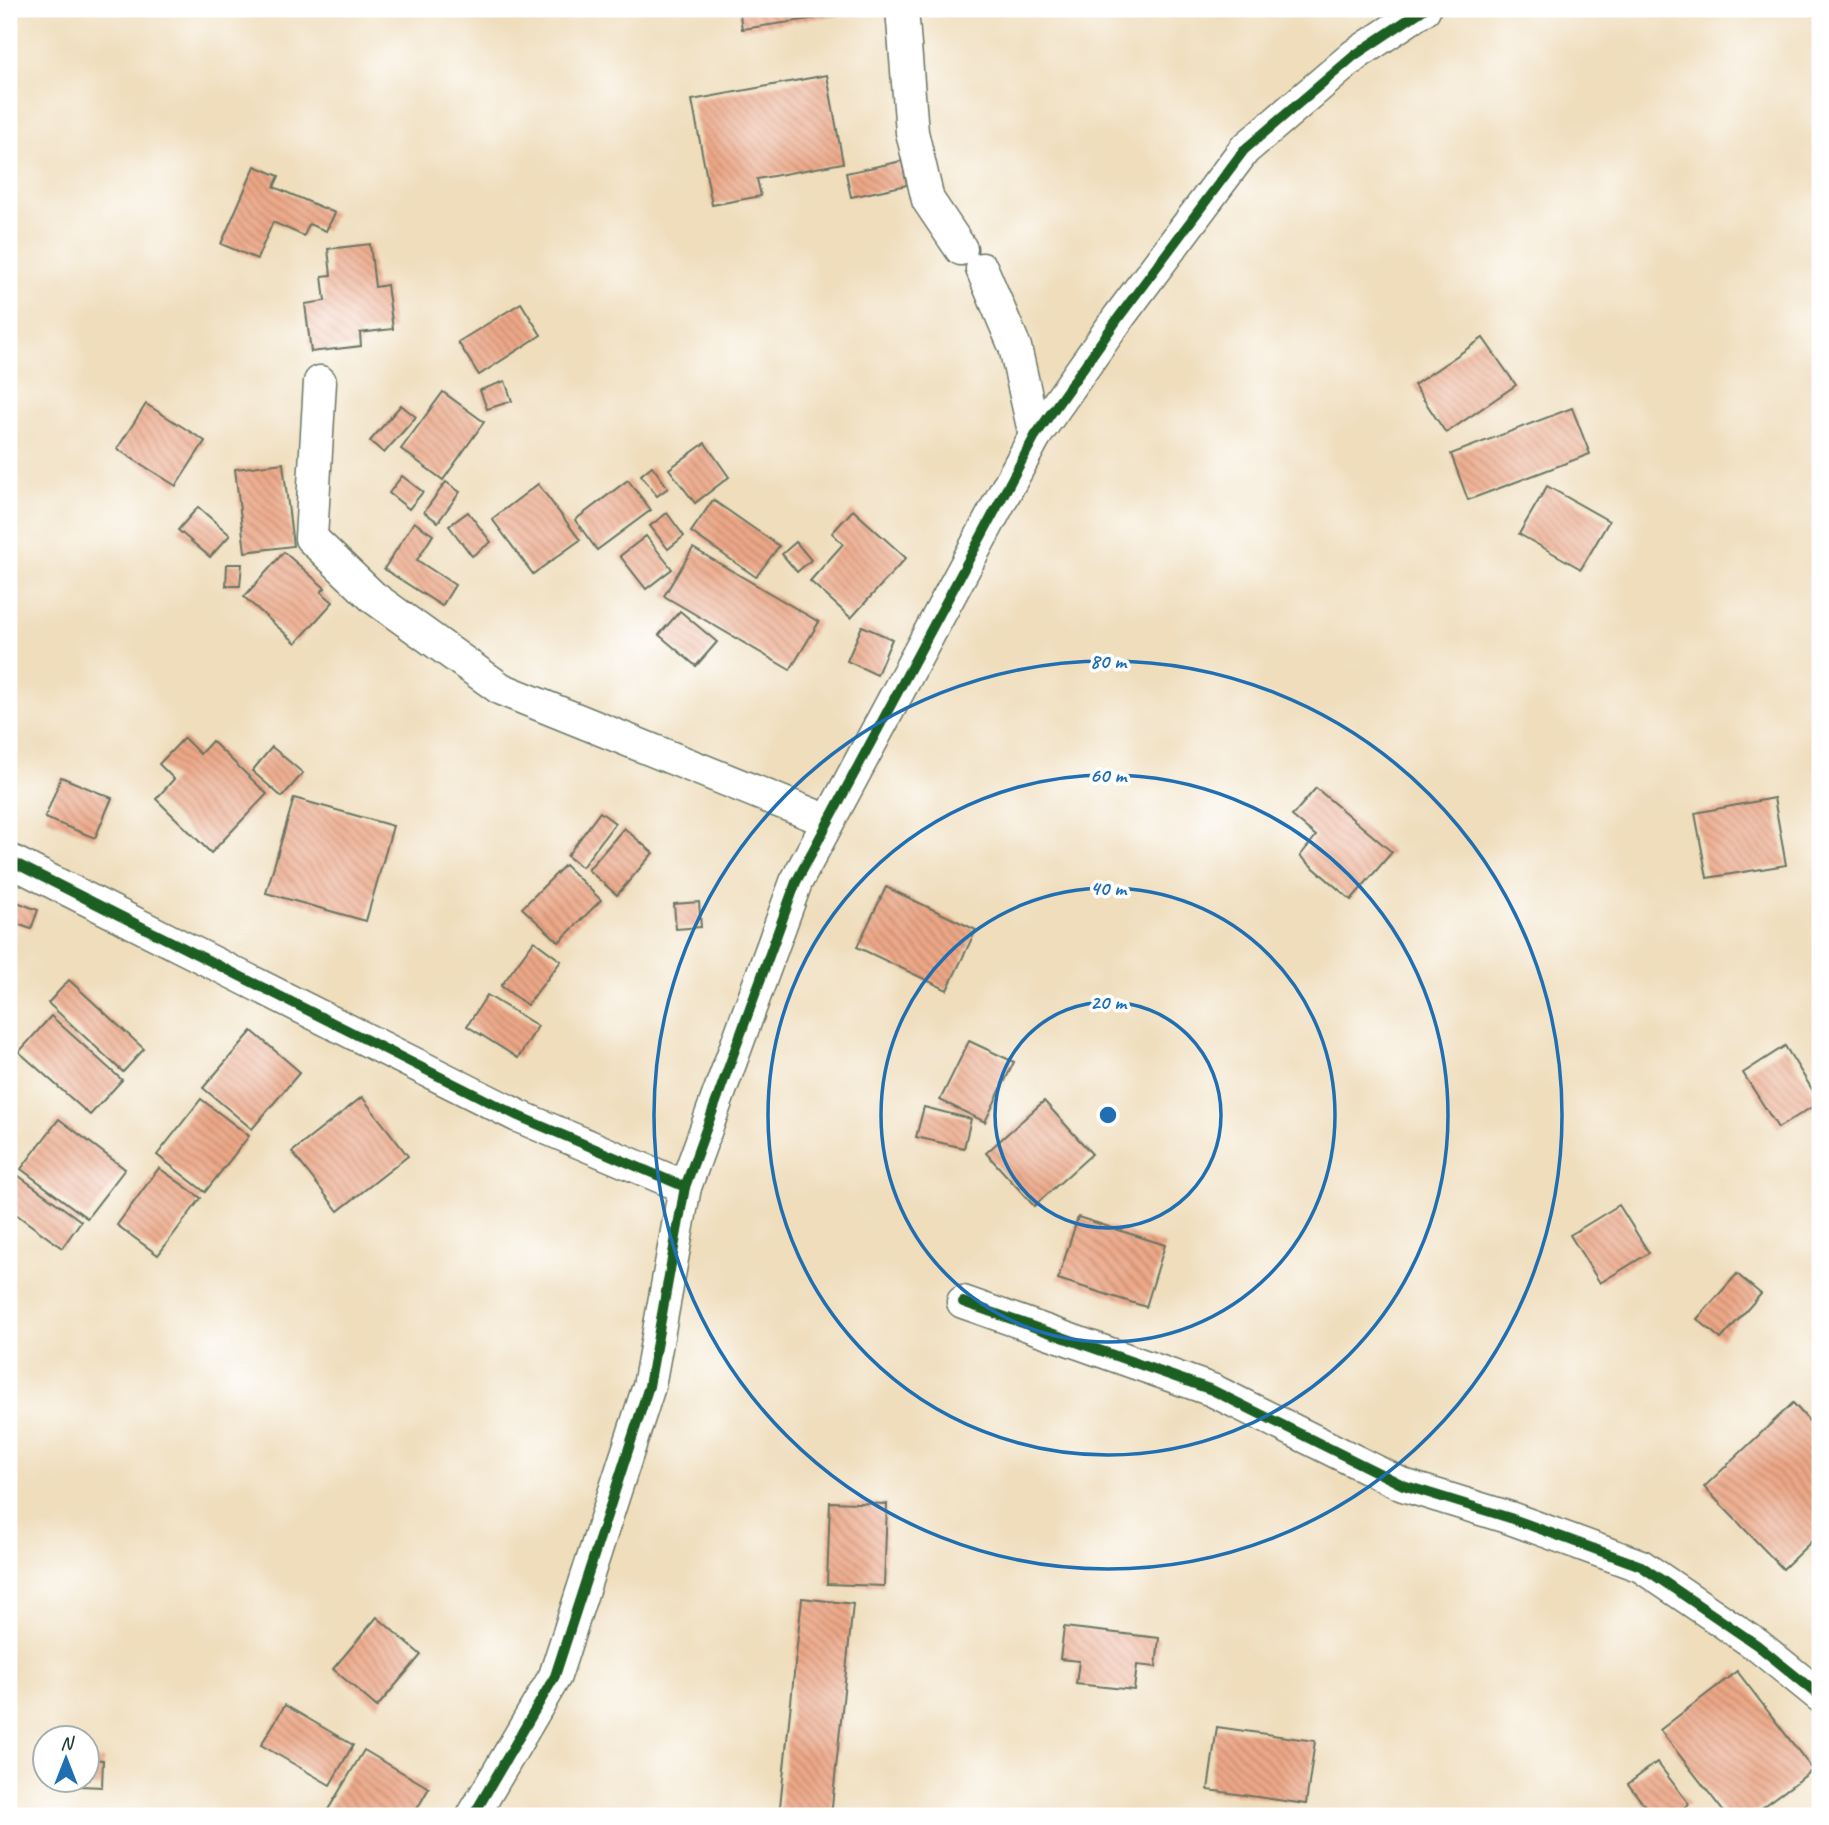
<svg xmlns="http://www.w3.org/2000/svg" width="1829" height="1825" viewBox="0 0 1829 1825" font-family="Caveat,sans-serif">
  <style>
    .building { fill: url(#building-back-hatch) }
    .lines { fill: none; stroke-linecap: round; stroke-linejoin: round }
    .minor-casing { stroke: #687563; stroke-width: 35 }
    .minor { stroke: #fff; stroke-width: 32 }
    .cycleway-casing { stroke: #fff; stroke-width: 15 }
    .cycleway { stroke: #1b5e20; stroke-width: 10 }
    .ring { fill: none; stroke: #1f6fb2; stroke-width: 3.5 }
    .centre { fill: #1f6fb2; stroke: #fff; stroke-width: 3.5 }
    .ring-label { font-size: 21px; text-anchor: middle; font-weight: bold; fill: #1f6fb2; stroke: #fff; stroke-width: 7; stroke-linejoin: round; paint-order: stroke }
  </style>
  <defs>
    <pattern id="building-back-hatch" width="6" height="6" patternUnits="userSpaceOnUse" patternTransform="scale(1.75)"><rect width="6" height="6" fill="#eda787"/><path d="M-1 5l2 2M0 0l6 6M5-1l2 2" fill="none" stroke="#bf896f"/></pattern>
  </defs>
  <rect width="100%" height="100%" fill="#fff"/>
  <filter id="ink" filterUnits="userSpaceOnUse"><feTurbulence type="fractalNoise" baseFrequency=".0143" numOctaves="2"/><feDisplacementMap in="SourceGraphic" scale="14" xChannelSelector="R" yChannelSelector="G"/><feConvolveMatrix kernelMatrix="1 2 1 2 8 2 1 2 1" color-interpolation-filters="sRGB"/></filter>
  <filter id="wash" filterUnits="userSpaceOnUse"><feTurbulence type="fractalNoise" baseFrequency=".00686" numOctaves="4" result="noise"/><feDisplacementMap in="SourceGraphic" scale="28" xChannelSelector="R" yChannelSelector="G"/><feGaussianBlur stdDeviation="1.57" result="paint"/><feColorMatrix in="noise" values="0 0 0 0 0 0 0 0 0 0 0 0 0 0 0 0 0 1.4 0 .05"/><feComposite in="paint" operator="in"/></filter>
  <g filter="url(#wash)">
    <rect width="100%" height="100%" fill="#efddbb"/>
    <g id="blocks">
      <!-- building -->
      <g class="building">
        <path d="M739,9H873V10L742,29Z"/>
        <path d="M827,75L843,163L757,179L761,196L712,205L692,100Z"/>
        <path d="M902,161L907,185L851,197L846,173Z"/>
        <path d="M255,166L279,176L274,187L335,213L326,231L309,224L304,236L273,222L257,259L221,244Z"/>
        <path d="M370,244L375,287L387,285L393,329L360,333L361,346L311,352L305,304L325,301L322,276L331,275L328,249Z"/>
        <path d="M521,303L541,335L479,375L458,342Z"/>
        <path d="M1483,338L1516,385L1446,433L1414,385Z"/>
        <path d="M505,381L512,401L487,409L480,390Z"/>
        <path d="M443,392L484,422L443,480L401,449Z"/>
        <path d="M146,404L205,441L176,486L117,449Z"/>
        <path d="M401,405L416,417L384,453L370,441Z"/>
        <path d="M1572,408L1590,454L1468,500L1451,454Z"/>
        <path d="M705,443L729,477L695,503L669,469Z"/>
        <path d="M283,463L293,546L245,552L235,469Z"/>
        <path d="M652,466L668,488L657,496L641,475Z"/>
        <path d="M402,476L423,492L409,509L389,493Z"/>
        <path d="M628,480L651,510L597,550L575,520Z"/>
        <path d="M446,482L460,492L438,522L424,512Z"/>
        <path d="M538,484L580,540L533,574L492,519Z"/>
        <path d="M1547,486L1609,521L1581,569L1519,534Z"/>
        <path d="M713,500L779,546L756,577L691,532Z"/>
        <path d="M198,507L230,535L210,557L178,530Z"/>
        <path d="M853,510L906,558L851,618L810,581L843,544L832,533Z"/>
        <path d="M468,512L491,542L472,556L449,526Z"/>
        <path d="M667,513L684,536L668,549L650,526Z"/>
        <path d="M414,522L433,535L417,560L455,585L442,606L384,569Z"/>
        <path d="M646,536L672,569L646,589L620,556Z"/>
        <path d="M796,542L811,560L797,572L782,554Z"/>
        <path d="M693,548L819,622L790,670L664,596Z"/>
        <path d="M284,552L325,588L321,592L333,602L296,643L244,597Z"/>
        <path d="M227,564H242L240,586H226Z"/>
        <path d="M680,611L717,642L696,666L659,635Z"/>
        <path d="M862,626L892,639L877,675L847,661Z"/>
        <path d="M184,738L200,754L212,741L267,794L211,853L156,799L174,779L159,764Z"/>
        <path d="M272,747L303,773L282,797L252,771Z"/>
        <path d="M61,777L112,798L95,838L45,818Z"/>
        <path d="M1316,788L1392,852L1351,900L1300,856L1316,836L1292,816Z"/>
        <path d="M294,798L393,826L366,921L266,893Z"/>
        <path d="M1774,798L1786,865L1707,878L1695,813Z"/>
        <path d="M600,812L615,823L582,867L567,856Z"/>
        <path d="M624,828L653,853L617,895L588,870Z"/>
        <path d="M565,865L601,900L559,942L522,908Z"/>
        <path d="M886,887L976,930L947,990L857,947Z"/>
        <path d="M9,899L38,910L31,929L9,921Z"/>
        <path d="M699,902L701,927L676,929L674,904Z"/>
        <path d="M534,941L561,961L527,1005L501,986Z"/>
        <path d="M69,980L144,1049L123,1072L48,1003Z"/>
        <path d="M487,995L538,1026L518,1058L467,1026Z"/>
        <path d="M51,1016L122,1080L90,1115L19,1052Z"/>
        <path d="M252,1031L300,1072L252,1129L203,1088Z"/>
        <path d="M969,1041L1014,1062L985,1122L940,1100Z"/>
        <path d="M1785,1046L1820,1102L1778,1128L1743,1073Z"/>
        <path d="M362,1097L408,1156L338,1211L292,1152Z"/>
        <path d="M201,1099L249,1136L205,1192L157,1155Z"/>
        <path d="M1044,1101L1092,1154L1034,1206L986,1153Z"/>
        <path d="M924,1107L971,1119L964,1148L916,1137Z"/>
        <path d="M59,1119L125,1169L87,1218L21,1169Z"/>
        <path d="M159,1168L201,1198L158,1255L117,1225Z"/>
        <path d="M12,1171L81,1221L62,1248L9,1209V1175Z"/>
        <path d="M1619,1205L1649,1253L1600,1283L1570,1235Z"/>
        <path d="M1078,1217L1165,1245L1146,1307L1058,1279Z"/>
        <path d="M1737,1274L1761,1294L1721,1339L1697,1319Z"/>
        <path d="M1793,1403L1820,1433V1443L1814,1449L1820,1456V1533L1783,1569L1704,1487Z"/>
        <path d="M830,1502L887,1504L884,1586L827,1584Z"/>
        <path d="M802,1598L853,1604L831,1816H779Z"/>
        <path d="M377,1617L421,1655L377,1707L333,1669Z"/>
        <path d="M1064,1627L1159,1638L1156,1667L1137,1665L1134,1690L1076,1684L1079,1661L1060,1659Z"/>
        <path d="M1737,1671L1813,1770L1751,1816H1727L1660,1730Z"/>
        <path d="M285,1705L353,1745L330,1785L261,1745Z"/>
        <path d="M1217,1727L1315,1741L1306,1804L1208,1790Z"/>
        <path d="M364,1750L429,1788L413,1816H331L326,1813Z"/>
        <path d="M88,1759L103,1760L102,1787L58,1785V1780H88Z"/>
        <path d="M1657,1762L1689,1804L1673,1816H1653L1628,1784Z"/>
      </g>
    </g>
  </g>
  <g filter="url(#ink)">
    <use href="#blocks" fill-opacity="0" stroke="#687563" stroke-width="2"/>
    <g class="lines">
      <!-- minor casing -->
      <g class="minor-casing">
        <g id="minor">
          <path d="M902,9L912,132L928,200L961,249"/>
          <path d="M982,269L1015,347L1035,436"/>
          <path d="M320,382L311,538L373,597L501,689L828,821"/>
          <path d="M9,860L518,1116L685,1187L649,1386L555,1676L473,1816"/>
          <path d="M685,1187L796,882L1035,436L1119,317L1244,150L1355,55L1424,9"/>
          <path d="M963,1302L1212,1390L1403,1485L1510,1518L1641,1566L1757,1645L1820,1696"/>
        </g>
      </g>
      <!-- minor -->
      <use href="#minor" class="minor"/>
      <!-- cycleway casing -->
      <g class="cycleway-casing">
        <g id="cycleway">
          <path d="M9,860L518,1116L685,1187L649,1386L555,1676L473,1816"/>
          <path d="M685,1187L796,882L1035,436L1119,317L1244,150L1355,55L1424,9"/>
          <path d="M963,1302L1212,1390L1403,1485L1510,1518L1641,1566L1757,1645L1820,1696"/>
        </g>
      </g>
      <!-- cycleway -->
      <use href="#cycleway" class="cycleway"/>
    </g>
  </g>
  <!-- distance rings -->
  <g class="ring">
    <circle cx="1108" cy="1115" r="113"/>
    <circle cx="1108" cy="1115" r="227"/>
    <circle cx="1108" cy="1115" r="340"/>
    <circle cx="1108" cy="1115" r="454"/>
  </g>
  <circle cx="1108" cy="1115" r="10" class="centre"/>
  <g class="ring-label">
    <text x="1108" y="668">80 m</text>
    <text x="1108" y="782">60 m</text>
    <text x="1108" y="895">40 m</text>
    <text x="1108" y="1009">20 m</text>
  </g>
  <!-- margin -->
  <rect width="1829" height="1825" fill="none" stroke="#fff" stroke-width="35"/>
  <!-- north arrow -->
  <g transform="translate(66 1759)"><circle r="33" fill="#ffffff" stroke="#a5b1ae" stroke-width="2"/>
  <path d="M0-5L12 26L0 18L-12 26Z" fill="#1f6fb2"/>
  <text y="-10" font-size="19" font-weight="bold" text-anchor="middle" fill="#1f3d34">N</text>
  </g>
</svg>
